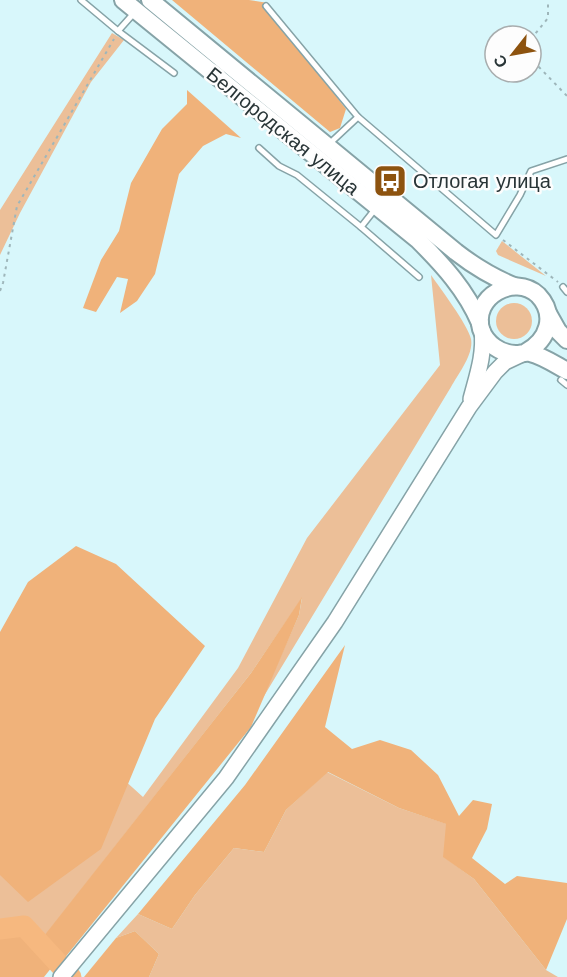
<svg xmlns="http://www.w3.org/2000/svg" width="567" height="977" viewBox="0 0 567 977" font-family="'Work Sans',sans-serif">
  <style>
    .green { fill: #ecbf98 }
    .forest { fill: #f0b27a }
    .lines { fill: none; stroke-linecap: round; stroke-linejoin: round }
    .river { stroke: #f6b87f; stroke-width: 21 }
    .lane-casing { stroke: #86a3a7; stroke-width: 8 }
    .secondary-casing { stroke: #86a3a7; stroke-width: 18 }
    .primary-casing { stroke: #86a3a7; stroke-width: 20 }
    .path { stroke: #9eb6ba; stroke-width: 2; stroke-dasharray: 3 4.5; stroke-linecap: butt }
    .lane { stroke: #fff; stroke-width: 5 }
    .secondary { stroke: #fff; stroke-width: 15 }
    .primary { stroke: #fff; stroke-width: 16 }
    .labels { text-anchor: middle; stroke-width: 5; stroke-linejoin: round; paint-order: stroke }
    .street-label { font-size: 20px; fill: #293537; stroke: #fdfdfd }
    .poi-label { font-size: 20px; fill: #293537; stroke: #fdfdfd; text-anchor: start }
  </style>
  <rect width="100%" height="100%" fill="#d8f7fb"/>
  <!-- green -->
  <g class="green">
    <path d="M112,33L124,40L91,82L20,213L0,255V210Z"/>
    <path d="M502,241L546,276L498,255L496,251Z"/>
    <path d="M431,275C440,288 468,325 471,339C474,354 458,374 451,387L261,701L299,615L302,598L251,673L40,942L30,925L0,922V668L143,797L238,668L307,538L440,365Z"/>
    <circle cx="514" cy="321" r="18"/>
    <path d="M327,772L399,808L447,824L444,857L474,879L546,970L558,977H149L159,954L135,931L116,938L138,914L172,929L195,895L234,848L264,852L286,810Z"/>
  </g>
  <!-- forest -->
  <g class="forest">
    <path d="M172,0H249L268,3L282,26L346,109L340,128L330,132Z"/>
    <path d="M187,90L241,138L226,134L203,146L179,174L155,274L137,301L120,313L128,279L117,277L96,312L83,308L101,260L119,231L131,183L162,129L187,104Z"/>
    <path d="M76,546L116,564L205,646L155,719L101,849L28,902L0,875V632L28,582Z"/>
    <path d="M302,597L299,615L251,727L63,960L38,950L52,967L44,977H0V922L30,925L40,941L251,673Z"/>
    <path d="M345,645L325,727L352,749L380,740L411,750L438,775L459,816L473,800L492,804L487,829L472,858L505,884L517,876L567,883V919L546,970L474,879L443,857L446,824L399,808L328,772L286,810L264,852L234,848L195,895L172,929L138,914L245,785Z"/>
    <path d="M135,931L159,954L149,977H84L116,938Z"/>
  </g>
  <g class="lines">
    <!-- river -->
    <path class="river" d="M0,929L24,926L71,977"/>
    <!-- lane casing -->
    <g class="lane-casing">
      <g id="lane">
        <path d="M81,0L118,31L135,12"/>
        <path d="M266,6L358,117L328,145"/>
        <path d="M118,31L174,73"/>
        <path d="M358,117L496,235L520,195L531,171L567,159"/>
        <path d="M259,148L279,166L297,175L361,227"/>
        <path d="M376,208L361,227L419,277"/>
        <path d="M563,287L567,292"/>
        <path d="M561,380L567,385"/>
      </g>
    </g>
    <!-- secondary casing -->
    <g class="secondary-casing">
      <g id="secondary">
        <path d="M471,399C477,376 485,354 482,330"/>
        <path d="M61,977L226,778L335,622L469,407L495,372L505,362L522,354"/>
      </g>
    </g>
    <!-- primary casing -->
    <g class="primary-casing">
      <g id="primary">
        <path d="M123,0L418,240C443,265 466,290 480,323"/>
        <path d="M150,0L456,252C474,266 492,277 514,286"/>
        <path d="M549,315L558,331L567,340"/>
        <path d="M526,352C548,340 557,315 538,295C514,273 472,297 481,329C486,344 501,354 516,354C521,354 525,352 530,353C543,356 556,365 567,371"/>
      </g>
    </g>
    <!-- path -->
    <g class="path">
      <path d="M531,39L548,18V0"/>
      <path d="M531,54L536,64L567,96"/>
      <path d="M503,240L558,282"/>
      <path d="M0,291L3,283L17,206L114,39"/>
    </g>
    <!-- lane -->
    <use href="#lane" class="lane"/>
    <!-- secondary -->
    <use href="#secondary" class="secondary"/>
    <!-- primary -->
    <use href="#primary" class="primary"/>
  </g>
  <!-- icons -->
  <defs>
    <g id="bus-square" transform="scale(1.725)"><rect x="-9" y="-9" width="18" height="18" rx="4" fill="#8d530f" stroke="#fdfdfd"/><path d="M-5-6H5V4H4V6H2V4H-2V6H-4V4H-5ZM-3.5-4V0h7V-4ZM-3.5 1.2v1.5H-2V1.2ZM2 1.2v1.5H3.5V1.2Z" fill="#fff"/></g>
  </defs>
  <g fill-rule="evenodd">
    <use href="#bus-square" x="390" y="181"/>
  </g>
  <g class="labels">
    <!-- street labels -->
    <g class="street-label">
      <text transform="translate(283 131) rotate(39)" y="7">Белгородская улица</text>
    </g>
    <!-- poi labels -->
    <g class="poi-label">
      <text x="413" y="188">Отлогая улица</text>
    </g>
  </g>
  <!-- north arrow -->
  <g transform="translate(513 54) rotate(239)"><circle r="28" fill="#fdfdfd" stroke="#a8adae" stroke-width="1.5"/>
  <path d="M0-4.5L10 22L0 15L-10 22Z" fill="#8d530f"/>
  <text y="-9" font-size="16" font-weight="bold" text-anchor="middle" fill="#293537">С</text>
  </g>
</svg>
